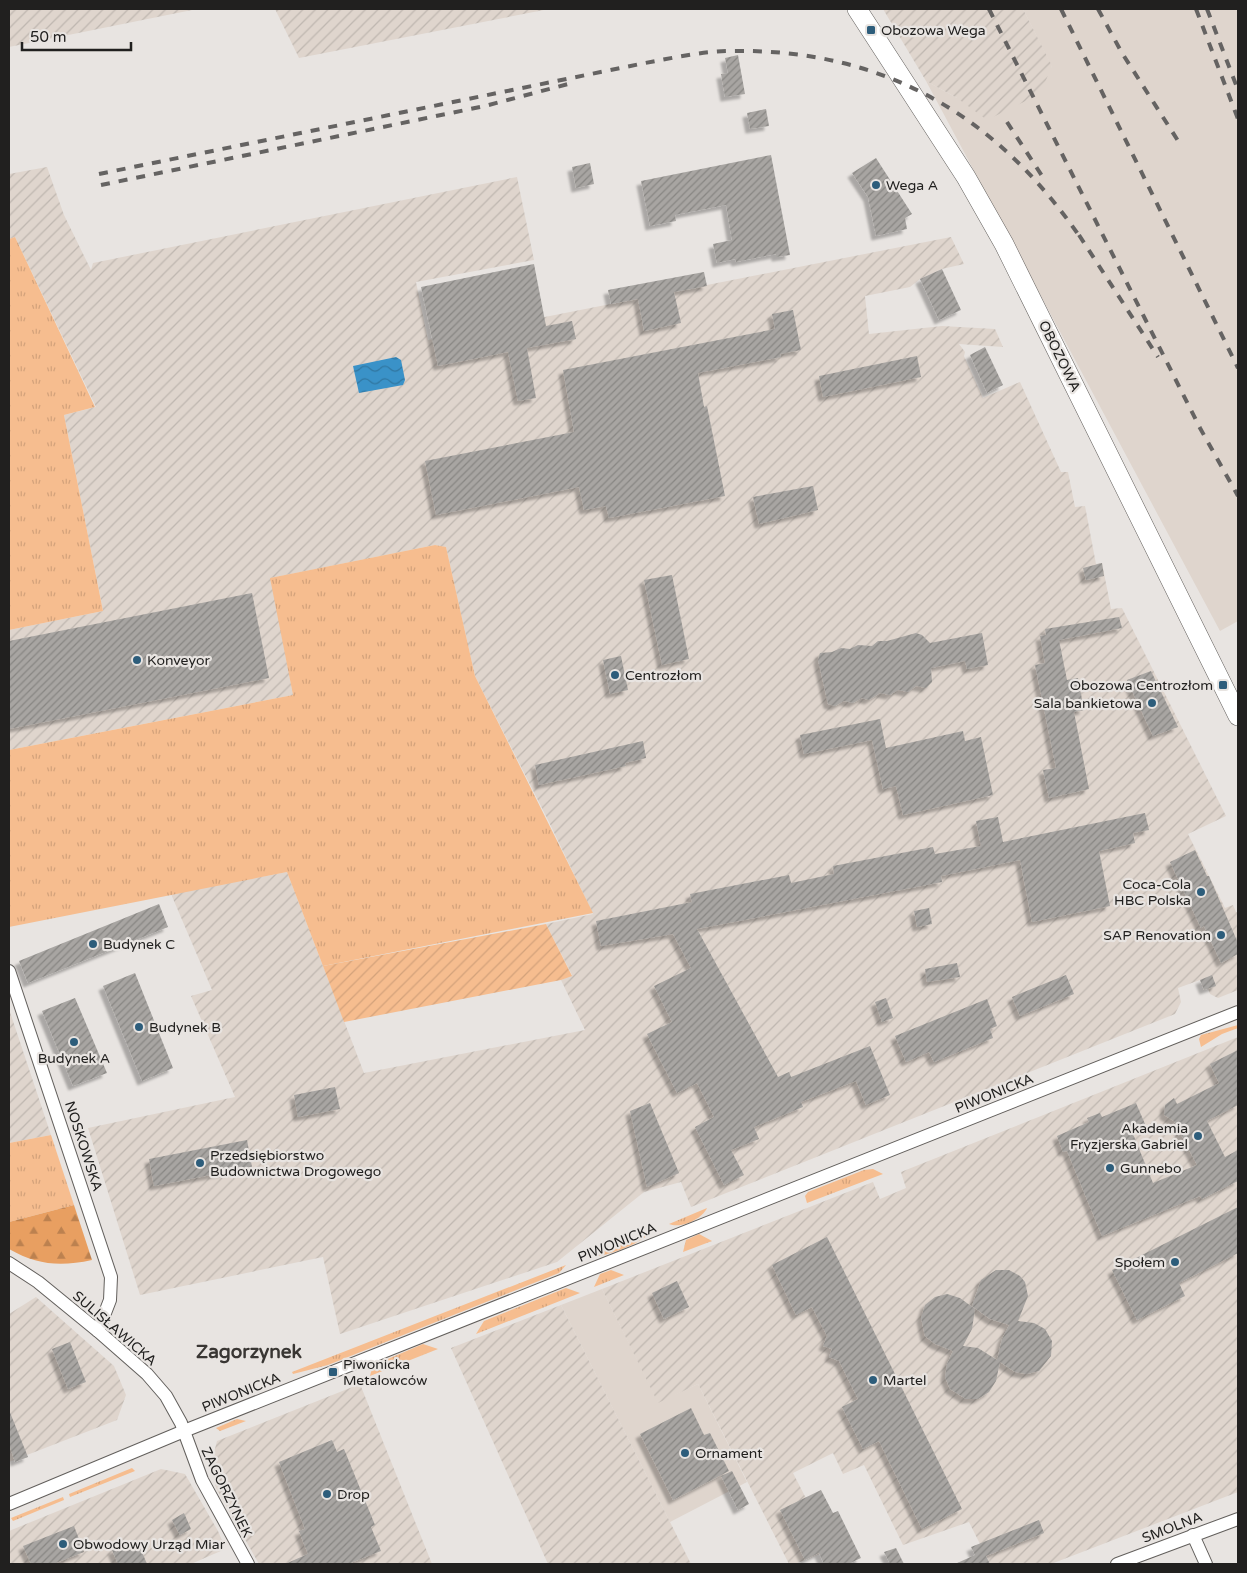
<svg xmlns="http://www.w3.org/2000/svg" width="1247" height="1573" viewBox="0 0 1247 1573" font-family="'Varela Round',sans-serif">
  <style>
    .built { fill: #dfd5cd }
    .industrial { fill: url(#industrial-furrows) }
    .grass { fill: url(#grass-tufts) }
    .forest { fill: url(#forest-firs) }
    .garden { fill: url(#garden-furrows) }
    .water { fill: url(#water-waves) }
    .building { fill: url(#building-hatch); filter: url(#shadow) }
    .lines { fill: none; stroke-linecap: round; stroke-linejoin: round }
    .street-casing { stroke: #625f5c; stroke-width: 14 }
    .secondary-casing { stroke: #625f5c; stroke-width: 20 }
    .street { stroke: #fff; stroke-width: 12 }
    .secondary { stroke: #fff; stroke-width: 19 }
    .rail { stroke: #656362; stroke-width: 4; stroke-dasharray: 9 9; stroke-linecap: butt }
    .poi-dot { fill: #2d5d7b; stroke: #e8e4e1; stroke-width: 2 }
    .labels { text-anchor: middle; stroke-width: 4.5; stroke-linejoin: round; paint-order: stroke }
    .poi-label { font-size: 14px; fill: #21201f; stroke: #e8e4e1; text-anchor: start }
    .street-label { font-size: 14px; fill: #21201f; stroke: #e8e4e1 }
    .district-label { font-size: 19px; font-weight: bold; fill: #393633; stroke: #e8e4e1 }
  </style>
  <defs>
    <pattern id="industrial-furrows" width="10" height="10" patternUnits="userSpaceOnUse" patternTransform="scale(1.25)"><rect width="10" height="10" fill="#dfd5cd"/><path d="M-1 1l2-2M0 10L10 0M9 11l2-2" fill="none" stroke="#bfb7b0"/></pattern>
    <pattern id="grass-tufts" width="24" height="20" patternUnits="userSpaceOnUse" patternTransform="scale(1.25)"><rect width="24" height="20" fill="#f6bd8f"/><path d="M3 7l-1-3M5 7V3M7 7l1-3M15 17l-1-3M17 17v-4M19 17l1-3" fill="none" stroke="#d3a27b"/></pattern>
    <pattern id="forest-firs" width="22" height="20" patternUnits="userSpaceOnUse" patternTransform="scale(1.25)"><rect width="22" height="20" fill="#e89f61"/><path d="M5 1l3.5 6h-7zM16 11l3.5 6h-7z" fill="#bc814f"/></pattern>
    <pattern id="garden-furrows" width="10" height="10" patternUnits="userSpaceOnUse" patternTransform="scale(1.25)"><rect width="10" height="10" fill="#f6bd8f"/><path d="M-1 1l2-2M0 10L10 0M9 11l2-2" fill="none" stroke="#d3a27b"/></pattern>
    <pattern id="water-waves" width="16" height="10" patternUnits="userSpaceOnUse" patternTransform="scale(1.25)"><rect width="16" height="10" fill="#3a92c8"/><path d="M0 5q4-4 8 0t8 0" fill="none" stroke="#3077a2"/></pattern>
    <pattern id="building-hatch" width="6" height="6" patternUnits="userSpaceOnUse" patternTransform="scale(1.25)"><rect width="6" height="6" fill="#a8a5a2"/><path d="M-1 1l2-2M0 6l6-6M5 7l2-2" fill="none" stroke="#888683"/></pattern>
    <filter id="shadow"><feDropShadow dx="-4.5" dy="4.5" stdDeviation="1" flood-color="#0004"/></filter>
  </defs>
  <rect width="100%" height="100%" fill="#e8e4e1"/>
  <!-- built -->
  <g class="built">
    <path d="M1023,9H1238V621L1220,631L926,81L957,98L1052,67Z"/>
    <path d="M602,1289L658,1402L698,1384L747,1482L670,1522L561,1305Z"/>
  </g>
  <!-- industrial -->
  <g class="industrial">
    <path d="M9,9H197L9,47Z"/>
    <path d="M275,9H549L299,58Z"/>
    <path d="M883,9H1023L1052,66L1040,94L987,120L957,98L926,81Z"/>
    <path d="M47,167L64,215L91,270L93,263L517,177L534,260L416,282L428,340L951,237L964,264L942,269L920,279L910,287L865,296L869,334L942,326L995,329L1003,347L959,344L965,352L964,356L983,398L1020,382L1061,472H1068L1075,507L1085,506L1096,564L1102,563L1111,609L1122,608L1226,816L1188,834L1225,908L1233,905L1236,912H1238V990L1218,998L1210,994L1208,989L1204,990L1200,980L1178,988L1181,1002L1175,1014L691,1207L681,1182L644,1192L557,1262L340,1334L323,1257L140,1295L88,1128L235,1097L191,996L212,990L171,894L287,872L364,1073L585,1030L561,980L572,975L546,924L593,914L549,822L475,676L446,547L435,545L271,578L293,695L9,750V630L103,611L64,415L96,407L15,237L9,239V174Z"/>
    <path d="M9,1009L51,1135L9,1143Z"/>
    <path d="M1238,1037V1492L1051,1564H990L969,1522L903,1545L864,1465L843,1474L833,1453L793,1473L832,1549L795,1564H789L698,1384L658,1403L602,1289L873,1182L880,1199L906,1188L901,1172Z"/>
    <path d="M36,1297L114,1366L126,1395L117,1420L9,1462V1314Z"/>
    <path d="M561,1305L670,1522L691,1564H548L451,1348Z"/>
    <path d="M360,1384L432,1564H259L216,1488L211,1464L217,1441Z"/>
    <path d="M161,1469L185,1474L218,1531L224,1545L223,1550L191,1564H9V1531Z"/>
  </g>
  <!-- grass -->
  <g class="grass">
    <path d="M15,237L95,407L64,415L103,611L9,630V239Z"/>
    <path d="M435,545L446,547L475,676L593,913L323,966L287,872L9,927V750L293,695L270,578Z"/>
    <path d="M1238,1025V1028L1222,1034L1201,1047L1199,1039L1201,1035Z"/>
    <path d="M51,1135L74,1205L9,1222V1143Z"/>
    <path d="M873,1169L883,1174L807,1203L805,1196L808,1192L864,1170Z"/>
    <path d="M707,1208C702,1219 681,1229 669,1224Z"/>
    <path d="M651,1231C645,1242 601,1260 590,1255Z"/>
    <path d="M699,1234L712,1241L683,1252L686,1240Z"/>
    <path d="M566,1265L559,1273L328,1365L293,1374L292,1372Z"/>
    <path d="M611,1270L624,1275L594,1287L600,1274Z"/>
    <path d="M566,1288L580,1293L476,1334L484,1321Z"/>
    <path d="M423,1344L438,1349L370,1376L372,1368L376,1364Z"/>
    <path d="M237,1419L246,1421L220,1431L216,1428Z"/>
    <path d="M132,1468L135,1471L70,1497L69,1494Z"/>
    <path d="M63,1497L64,1500L13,1521L11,1518Z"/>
  </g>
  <!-- forest -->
  <path class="forest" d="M74,1205L92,1260C60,1267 37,1265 9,1249V1222Z"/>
  <!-- garden -->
  <path class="garden" d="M546,924L572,976L561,980L344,1022L323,966Z"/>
  <!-- water -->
  <path class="water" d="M396,357L401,360L405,380L403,385L359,393L353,366Z"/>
  <!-- building -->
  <g class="building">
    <path d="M738,55L745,94L725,97L721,74L728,73L725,58Z"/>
    <path d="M766,109L769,126L750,129L747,113Z"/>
    <path d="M771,155L790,255L776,257V254L736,262L735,259L717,263L713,244L732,240L726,205L675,215L676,221L650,226L641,181Z"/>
    <path d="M876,158L912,214L905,218L907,229L876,236L868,197L852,173Z"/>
    <path d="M590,163L594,184L576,188L572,167Z"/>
    <path d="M534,264L546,326L572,321L576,339L527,348L536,398L518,401L508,352L438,366L421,287Z"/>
    <path d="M942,269L961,310L939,320L920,279Z"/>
    <path d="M704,272L707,286L674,292L681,323L644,331L638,299L611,304L608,290Z"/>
    <path d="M793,310L801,350L780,354L781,357L698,373L704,407L707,406L725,496L609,518L606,506L584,510L579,487L436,515L425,461L574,432L563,370L775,329L772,314Z"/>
    <path d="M985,347L1003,385L987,393L970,355Z"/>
    <path d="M917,356L921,377L823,397L819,376Z"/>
    <path d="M813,486L818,510L759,524L753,497Z"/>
    <path d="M1102,563L1104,576L1086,580L1083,568Z"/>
    <path d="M672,575L689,659L662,665L644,580Z"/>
    <path d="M252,593L269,678L9,729V641Z"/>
    <path d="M1119,617L1122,628L1059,640L1067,680L1078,678L1084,710L1074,712L1089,789L1049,798L1043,770L1056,768L1035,665L1045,663L1040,636L1046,635L1045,629Z"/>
    <path d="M916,633L922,635L930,643L982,633L988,665L967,669L965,661L931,668L932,682L926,688L916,686L908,692L898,690L890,695L880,693L869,700L862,698L853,703L844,701L835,706L828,704L818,660L820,653L832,652L841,648L850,649L858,645L872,646L878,641H887Z"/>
    <path d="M621,656L628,690L610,694L603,660Z"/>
    <path d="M1151,671L1178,727L1153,736L1127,680Z"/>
    <path d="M880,719L886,748L963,731L965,741L981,737L993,795L903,815L896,786L883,789L872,740L804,754L800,735Z"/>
    <path d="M643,741L646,758L625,763L626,766L539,785L535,765Z"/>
    <path d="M1145,813L1149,830L1133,833L1135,843L1099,851L1110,906L1032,922L1020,860L941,876L942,882L697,929L778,1077L789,1072L791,1077L870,1046L890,1095L866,1105L856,1081L801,1102L803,1107L754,1127L759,1139L731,1150L744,1175L724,1185L695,1127L714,1117L697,1083L677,1093L647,1034L672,1022L654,986L691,968L673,934L601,946L596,921L692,902L690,894L789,875L791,883L834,874L833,866L933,847L935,854L981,846L976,821L998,817L1003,842Z"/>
    <path d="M1195,850L1207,876H1209L1238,943V954L1221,963L1204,926L1201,928L1170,862Z"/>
    <path d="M159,904L168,927L28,983L19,961Z"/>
    <path d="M929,908L932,924L917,927L914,911Z"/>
    <path d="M957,963L960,977L927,982L925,969Z"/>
    <path d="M135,973L173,1068L142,1081L103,986Z"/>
    <path d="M1066,975L1074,994L1020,1016L1012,997Z"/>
    <path d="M1212,975L1216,986L1204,990L1200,980Z"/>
    <path d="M75,998L107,1073L73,1086L42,1011Z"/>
    <path d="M886,998L893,1018L882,1022L875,1002Z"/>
    <path d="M987,999L997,1026L990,1029L993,1038L934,1062L929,1052L906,1062L895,1036Z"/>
    <path d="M1238,1050V1105L1207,1121L1225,1157L1238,1150V1181L1202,1199L1200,1196L1102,1236L1067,1151L1063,1152L1057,1136L1089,1122L1087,1118L1100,1113L1102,1117L1136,1103L1145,1124L1131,1129L1153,1183L1197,1165L1174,1121L1164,1115L1165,1105L1174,1098L1177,1104L1219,1083L1210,1064Z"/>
    <path d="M335,1087L340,1109L298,1117L294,1095Z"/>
    <path d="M650,1103L679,1173L647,1187L630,1111Z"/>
    <path d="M247,1140L252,1167L154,1186L149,1159Z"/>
    <path d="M1238,1207V1253L1179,1283L1185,1296L1137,1320L1112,1270Z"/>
    <path d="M827,1237L962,1509L922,1529L879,1441L863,1449L842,1407L858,1399L839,1361L829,1357L832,1349L823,1346L827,1336L812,1307L796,1315L772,1265Z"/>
    <path d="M996,1270H1009L1020,1276L1025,1282L1028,1296L1018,1321L1034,1323L1045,1329L1052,1341L1051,1356L1039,1371L1027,1374L1015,1372L1000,1362L996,1381L989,1392L978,1399H966L950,1389L945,1377L947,1364L953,1351L935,1344L925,1336L921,1318L925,1305L935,1297L947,1294L960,1298L975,1309L972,1329L963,1346L978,1348L997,1360L1002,1339L1009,1325L990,1319L972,1306L981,1280Z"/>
    <path d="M677,1281L689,1307L664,1319L652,1293Z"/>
    <path d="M70,1342L86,1382L68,1389L52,1349Z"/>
    <path d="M691,1408L704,1435L710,1433L729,1471L673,1500L640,1434Z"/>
    <path d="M9,1410L28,1457L15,1462L9,1444Z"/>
    <path d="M332,1440L337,1452L344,1449L375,1525L371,1527L381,1551L348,1564H285L308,1554L299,1531L305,1529L279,1462Z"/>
    <path d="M732,1471L749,1504L738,1510L721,1476Z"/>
    <path d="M821,1490L833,1513L838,1511L861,1558L848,1564H824L819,1553L805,1560L780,1510Z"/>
    <path d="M184,1513L191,1529L180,1535L172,1520Z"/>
    <path d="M1039,1520L1044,1533L986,1556L990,1564H955L975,1555L971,1547Z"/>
    <path d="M74,1526L84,1552L53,1564H31L23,1546Z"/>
    <path d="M137,1540L147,1564H118L112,1550Z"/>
    <path d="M896,1548L904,1564H890L884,1552Z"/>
  </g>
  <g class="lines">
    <!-- street casing -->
    <g class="street-casing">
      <g id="street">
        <path d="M9,971L111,1277L110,1300L98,1331"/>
        <path d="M9,1263L38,1282L98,1331L147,1374L166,1396L181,1423L202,1480L248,1564"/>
        <path d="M9,1504L184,1431L1238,1012"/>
        <path d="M1193,1535L1206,1564"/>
        <path d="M1117,1564L1238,1519"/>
      </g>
    </g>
    <!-- secondary casing -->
    <g class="secondary-casing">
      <path id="secondary" d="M857,9L966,177L1004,244L1238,716"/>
    </g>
    <!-- street -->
    <use href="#street" class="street"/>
    <!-- secondary -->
    <use href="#secondary" class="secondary"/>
    <!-- rail -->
    <g class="rail">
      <path d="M989,9L1200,428L1238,496"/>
      <path d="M1061,9L1238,368"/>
      <path d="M1098,9L1122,53L1182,147"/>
      <path d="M1196,9L1238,119"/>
      <path d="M1207,9L1238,90"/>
      <path d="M1007,122L1046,182"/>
      <path d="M99,174L645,63C673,58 702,51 731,51C883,48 998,116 1082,240"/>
      <path d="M101,185L485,106L572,83"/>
      <path d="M1079,235L1158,357"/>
    </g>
  </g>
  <!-- markers -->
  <g class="poi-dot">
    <rect x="866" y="25" width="10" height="10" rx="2.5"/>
    <circle cx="876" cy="185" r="5"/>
    <circle cx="137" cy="660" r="5"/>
    <circle cx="615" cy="675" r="5"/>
    <rect x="1218" y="680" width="10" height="10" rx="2.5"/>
    <circle cx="1152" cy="703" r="5"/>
    <circle cx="1201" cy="892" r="5"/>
    <circle cx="1221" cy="935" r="5"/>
    <circle cx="93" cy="944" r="5"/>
    <circle cx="139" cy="1027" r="5"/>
    <circle cx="74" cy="1042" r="5"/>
    <circle cx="1198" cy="1136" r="5"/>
    <circle cx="200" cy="1163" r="5"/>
    <circle cx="1110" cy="1168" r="5"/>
    <circle cx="1175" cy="1262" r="5"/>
    <rect x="328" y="1367" width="10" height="10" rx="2.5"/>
    <circle cx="873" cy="1380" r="5"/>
    <circle cx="685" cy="1453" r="5"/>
    <circle cx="327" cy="1494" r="5"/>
    <circle cx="63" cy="1544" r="5"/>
  </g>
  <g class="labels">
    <!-- poi labels -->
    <g class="poi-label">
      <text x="881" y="35">Obozowa Wega</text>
      <text x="886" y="190">Wega A</text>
      <text x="147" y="665">Konveyor</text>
      <text x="625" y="680">Centrozłom</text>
      <text x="1213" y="690" text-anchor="end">Obozowa Centrozłom</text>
      <text x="1142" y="708" text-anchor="end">Sala bankietowa</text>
      <text x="1191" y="889" text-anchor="end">Coca-Cola<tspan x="1191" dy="16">HBC Polska</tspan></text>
      <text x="1211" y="940" text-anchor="end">SAP Renovation</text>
      <text x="103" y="949">Budynek C</text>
      <text x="149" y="1032">Budynek B</text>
      <text x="74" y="1063" text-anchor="middle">Budynek A</text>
      <text x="1188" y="1133" text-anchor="end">Akademia<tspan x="1188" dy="16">Fryzjerska Gabriel</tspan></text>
      <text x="210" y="1160">Przedsiębiorstwo<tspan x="210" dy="16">Budownictwa Drogowego</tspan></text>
      <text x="1120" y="1173">Gunnebo</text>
      <text x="1165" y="1267" text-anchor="end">Społem</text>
      <text x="343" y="1369">Piwonicka<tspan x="343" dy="16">Metalowców</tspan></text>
      <text x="883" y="1385">Martel</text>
      <text x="695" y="1458">Ornament</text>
      <text x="337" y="1499">Drop</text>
      <text x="73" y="1549">Obwodowy Urząd Miar</text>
    </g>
    <!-- street labels -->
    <g class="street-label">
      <text transform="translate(1060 356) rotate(64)" y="5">OBOZOWA</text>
      <text transform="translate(994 1093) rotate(-22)" y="5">PIWONICKA</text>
      <text transform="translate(84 1146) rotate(72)" y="5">NOSKOWSKA</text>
      <text transform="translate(617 1242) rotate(-22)" y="5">PIWONICKA</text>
      <text transform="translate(115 1328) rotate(41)" y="5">SULISŁAWICKA</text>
      <text transform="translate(241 1392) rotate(-22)" y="5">PIWONICKA</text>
      <text transform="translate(227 1492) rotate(64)" y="5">ZAGORZYNEK</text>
      <text transform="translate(1172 1527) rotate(-21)" y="5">SMOLNA</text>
    </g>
    <!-- district labels -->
    <g class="district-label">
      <text x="249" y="1358">Zagorzynek</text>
    </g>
  </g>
  <!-- border -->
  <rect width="1247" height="1573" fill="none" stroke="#21201f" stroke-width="20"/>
  <!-- scale -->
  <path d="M22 42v8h109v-8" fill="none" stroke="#21201f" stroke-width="2.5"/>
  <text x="30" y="42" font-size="15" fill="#21201f" stroke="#e8e4e1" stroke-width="4" paint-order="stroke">50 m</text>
</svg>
